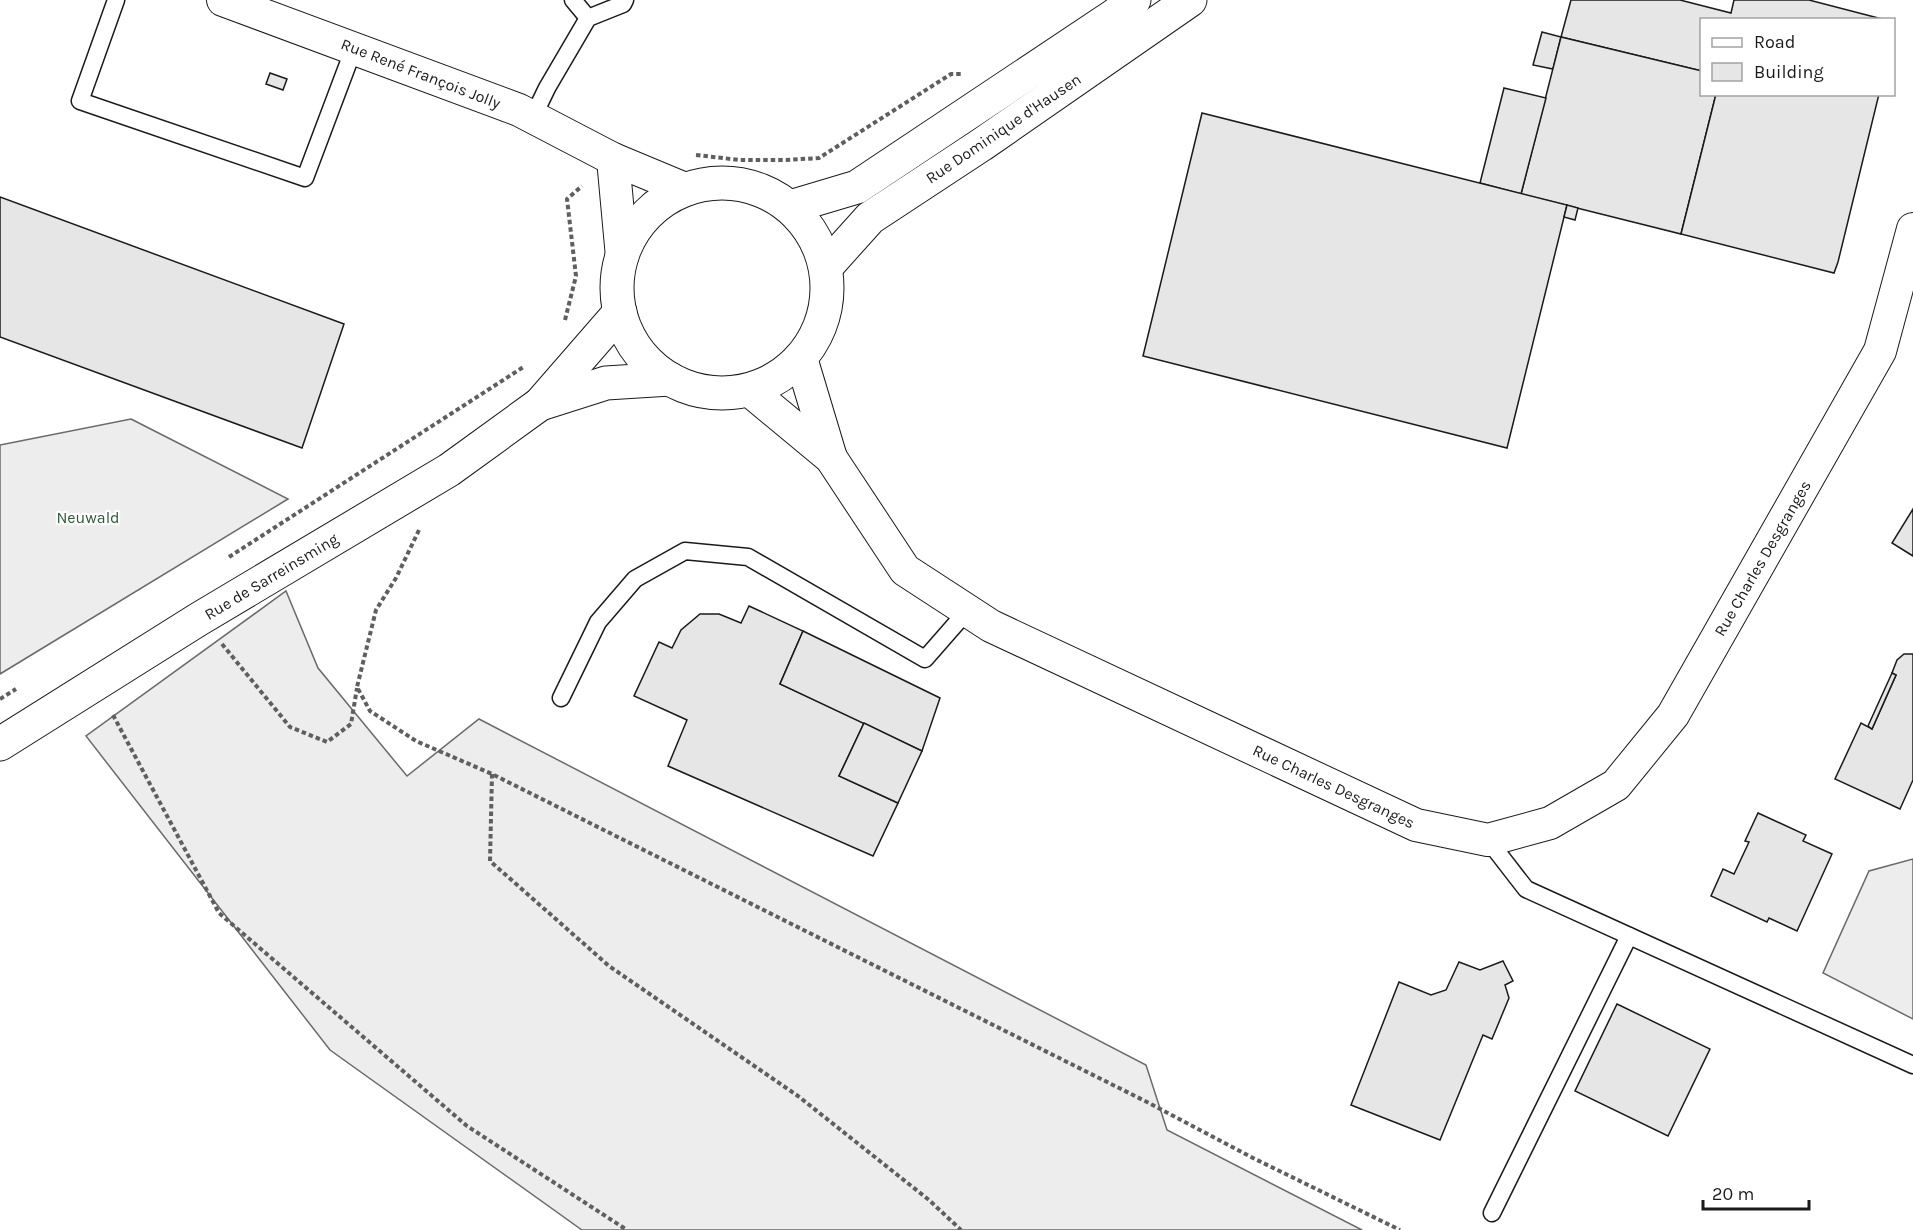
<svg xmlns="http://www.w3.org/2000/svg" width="1913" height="1230" viewBox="0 0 1913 1230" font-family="Karla,sans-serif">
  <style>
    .built { fill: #ededed; stroke: #6a6a6a; stroke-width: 1.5 }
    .building { fill: #e6e6e6; stroke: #1a1a1a; stroke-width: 1.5 }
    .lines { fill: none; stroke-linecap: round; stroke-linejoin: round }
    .service-casing { stroke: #1a1a1a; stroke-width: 19 }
    .minor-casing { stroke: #1a1a1a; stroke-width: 34 }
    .tertiary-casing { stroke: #1a1a1a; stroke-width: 35 }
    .path { stroke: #5f5f5f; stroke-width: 4; stroke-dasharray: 4.5 3; stroke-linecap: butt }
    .service { stroke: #fff; stroke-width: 16 }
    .minor { stroke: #fff; stroke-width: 32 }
    .tertiary { stroke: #fff; stroke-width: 33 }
    .labels { text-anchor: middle; stroke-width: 4.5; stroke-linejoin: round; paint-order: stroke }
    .street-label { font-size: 16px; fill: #1a1a1a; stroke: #fff }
    .park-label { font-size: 16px; fill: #2b5a34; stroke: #fff }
  </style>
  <rect width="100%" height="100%" fill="#fff"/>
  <!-- built -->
  <g class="built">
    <path d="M131,419L288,499L0,674V445Z"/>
    <path d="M286,591L318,668L407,776L479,719L1146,1065L1167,1130L1362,1230H582L330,1050L86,736Z"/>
    <path d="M1913,859V1019L1823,973L1869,871Z"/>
  </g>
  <!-- building -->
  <g class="building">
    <path d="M1571,0H1680L1731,13L1734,0H1809L1886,20H1702V71L1561,37Z"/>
    <path d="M1542,32L1561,37L1553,69L1533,65Z"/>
    <path d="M1561,37L1702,71V94H1716L1681,234L1521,194Z"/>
    <path d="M270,73L287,79L283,90L266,84Z"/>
    <path d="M1504,88L1546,98L1521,194L1480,183Z"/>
    <path d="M1716,94H1879L1838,262L1834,273L1681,234Z"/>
    <path d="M1202,113L1567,205L1507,448L1143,356Z"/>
    <path d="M0,197L344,324L302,448L0,337Z"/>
    <path d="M1567,205L1578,208L1575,220L1564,217Z"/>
    <path d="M1913,509V556L1892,543Z"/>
    <path d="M749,606L803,631L780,684L864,723L839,776L898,803L873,856L668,766L687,720L634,696L659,642L672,648L681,630L700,614H719L741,623Z"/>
    <path d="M803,631L940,698L922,751L780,684Z"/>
    <path d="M1904,654H1913V780L1900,809L1835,779L1861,723L1872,729L1896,675L1892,673L1897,660Z"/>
    <path d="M1892,673L1896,675L1872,729L1868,726Z"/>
    <path d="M864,723L922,751L898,803L839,776Z"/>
    <path d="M1758,813L1806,835L1803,841L1832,854L1797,931L1769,918L1767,922L1711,896L1723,869L1734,874L1749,842L1745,841Z"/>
    <path d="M1503,961L1513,981L1505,985L1509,998L1492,1039L1483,1035L1440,1140L1351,1105L1399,982L1431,995L1446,990L1459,962L1480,970Z"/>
    <path d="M1617,1004L1710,1049L1668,1136L1575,1091Z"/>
  </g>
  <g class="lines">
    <!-- service casing -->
    <g class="service-casing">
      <g id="service">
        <path d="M116,0L80,101L305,178L354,48"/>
        <path d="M573,0L588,18"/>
        <path d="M533,117L547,88L588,18L623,4L625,0"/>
        <path d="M561,698L598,622L635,579L685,551L748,557L925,659L967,611"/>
        <path d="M1488,840L1526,889L1913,1065"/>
        <path d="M1492,1213L1629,936"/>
      </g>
    </g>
    <!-- minor casing -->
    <g class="minor-casing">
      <g id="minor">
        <path d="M223,0L519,110L613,159L685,189"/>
        <path d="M613,159L622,257"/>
        <path d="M801,358L831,458L905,570L991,626L1416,825L1488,840L1550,823L1616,785L1673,715L1880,351L1913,229"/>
        <path d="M749,390L831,458"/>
      </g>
    </g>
    <!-- tertiary casing -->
    <g class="tertiary-casing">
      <g id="tertiary">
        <circle cx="722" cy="288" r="105"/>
        <path d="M790,207L857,187L1115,15L1134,0"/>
        <path d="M826,267L870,218L981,145L1190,0"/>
        <path d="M540,404L606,383L670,379"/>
        <path d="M0,744L199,619L449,470L540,404L620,312"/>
      </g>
    </g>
    <!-- path -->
    <g class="path">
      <path d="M696,155L740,160H786L819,158L951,74H963"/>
      <path d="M565,320L576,276L567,199L582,186"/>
      <path d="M419,530L396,578L376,610L357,687L370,711L416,741L492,774L1147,1102L1253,1158L1400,1230"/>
      <path d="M229,557L525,366"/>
      <path d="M222,644L290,727L327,742L351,724L357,688"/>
      <path d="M0,699L16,689"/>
      <path d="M113,715L219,913L467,1126L627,1230"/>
      <path d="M492,774L490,861L609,966L798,1096L929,1200L961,1230"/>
    </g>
    <!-- service -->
    <use href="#service" class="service"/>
    <!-- minor -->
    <use href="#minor" class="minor"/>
    <!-- tertiary -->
    <use href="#tertiary" class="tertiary"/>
  </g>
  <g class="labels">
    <!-- street labels -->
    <g class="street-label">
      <text transform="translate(421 73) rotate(21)" y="6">Rue René François Jolly</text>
      <text transform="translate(1003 128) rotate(-34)" y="6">Rue Dominique d'Hausen</text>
      <text transform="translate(1762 558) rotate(-60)" y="6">Rue Charles Desgranges</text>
      <text transform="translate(271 576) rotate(-31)" y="6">Rue de Sarreinsming</text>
      <text transform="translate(1334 786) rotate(25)" y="6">Rue Charles Desgranges</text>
    </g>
    <!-- park labels -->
    <g class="park-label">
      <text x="88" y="523">Neuwald</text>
    </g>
  </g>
  <!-- legend -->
  <rect x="1700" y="18" width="195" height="78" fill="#ffffff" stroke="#a3a3a3" stroke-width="1.5"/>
  <rect x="1712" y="38" width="30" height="9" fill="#ffffff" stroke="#a3a3a3" stroke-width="1.5"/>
  <text x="1754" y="48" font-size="18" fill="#1a1a1a">Road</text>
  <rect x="1712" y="63" width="30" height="18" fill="#e6e6e6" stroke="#a3a3a3" stroke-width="1.5"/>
  <text x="1754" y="78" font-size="18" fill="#1a1a1a">Building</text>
  <!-- scale -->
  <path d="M1703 1200v9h106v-9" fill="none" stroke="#1a1a1a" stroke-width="3"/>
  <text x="1712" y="1200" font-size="18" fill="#1a1a1a" stroke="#ffffff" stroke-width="4.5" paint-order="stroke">20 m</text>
</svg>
